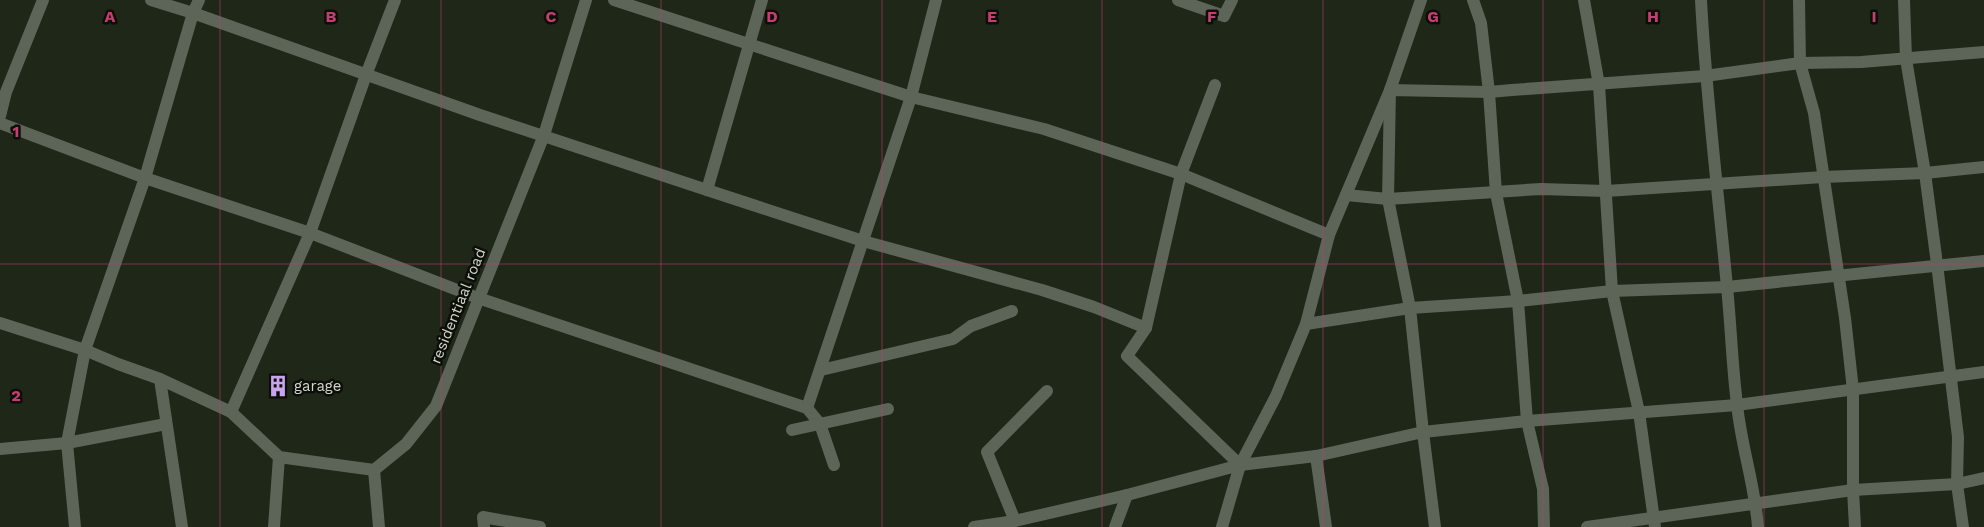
<svg xmlns="http://www.w3.org/2000/svg" width="1984" height="527" viewBox="0 0 1984 527" font-family="'Work Sans',sans-serif">
  <style>
    .lines { fill: none; stroke-linecap: round; stroke-linejoin: round }
    .minor { stroke: #5d6458; stroke-width: 12 }
    .grid { fill: none; stroke: #c53e72; stroke-width: 1; stroke-opacity: 0.55 }
    .labels { text-anchor: middle; stroke-width: 5; stroke-linejoin: round; paint-order: stroke }
    .street-label { font-size: 15px; fill: #d0d6cc; stroke: #0b0f08 }
    .poi-label { font-size: 15px; fill: #d0d6cc; stroke: #0b0f08; text-anchor: start }
    .grid-label { font-size: 16px; text-anchor: middle; font-weight: bold; fill: #c53e72; stroke: #0b0f08; stroke-width: 5; stroke-linejoin: round; paint-order: stroke }
  </style>
  <rect width="100%" height="100%" fill="#1f2719"/>
  <g class="lines">
    <!-- minor -->
    <g class="minor">
      <path d="M151,0L193,13L480,115L707,190L863,241L1042,290L1094,307L1146,328"/>
      <path d="M614,0L911,97L1044,129L1181,174L1329,235"/>
      <path d="M1178,0L1224,16L1232,0"/>
      <path d="M1473,0L1481,23L1489,92L1496,193L1518,301L1527,421L1543,489L1544,527"/>
      <path d="M1584,0L1599,85L1612,291L1639,412L1655,527"/>
      <path d="M1701,0C1706,96 1718,191 1727,287C1731,326 1732,365 1737,404C1741,446 1755,485 1758,527"/>
      <path d="M1799,0L1800,63L1814,113L1845,318L1853,390V490L1855,527"/>
      <path d="M1904,0L1906,59L1925,173L1937,264L1958,437L1957,484L1963,527"/>
      <path d="M1215,85L1181,174L1146,328L1127,356L1240,465"/>
      <path d="M0,116L6,92L43,0"/>
      <path d="M0,123L145,178L310,233L478,298L807,408L820,424L834,465"/>
      <path d="M707,190L762,0"/>
      <path d="M1346,195L1388,199L1541,189L1606,191L1823,177L1925,173L1984,167"/>
      <path d="M0,323L85,350L118,364L160,379L231,412L279,457L374,470"/>
      <path d="M1306,324L1410,308L1518,301L1612,291L1727,287L1984,261"/>
      <path d="M821,370L953,339L971,326L1012,311"/>
      <path d="M160,379L182,527"/>
      <path d="M807,408L911,97L936,0"/>
      <path d="M231,412L310,233L366,75L395,0"/>
      <path d="M792,430L888,409"/>
      <path d="M0,449L67,443L166,424"/>
      <path d="M1316,456L1326,527"/>
      <path d="M374,470L406,444L436,406L544,135L586,0"/>
      <path d="M374,470L379,527"/>
      <path d="M1015,521L987,452L1047,391"/>
      <path d="M75,527L67,443L85,350L145,178L193,13L199,0"/>
      <path d="M274,527L279,457"/>
      <path d="M484,527L483,517L540,527"/>
      <path d="M974,527L1015,521L1127,495L1240,465L1316,456L1423,432L1527,421L1737,405L1984,372"/>
      <path d="M1115,527L1127,495"/>
      <path d="M1222,527L1240,465L1276,396L1306,324L1329,235L1390,90L1421,0"/>
      <path d="M1435,527L1423,432L1410,308L1388,199L1390,90L1489,92L1512,90L1705,76L1800,63L1861,62L1984,52"/>
      <path d="M1587,527L1853,490L1957,484L1984,478"/>
    </g>
  </g>
  <!-- grid -->
  <path class="grid" d="M220,0V527M441,0V527M661,0V527M882,0V527M1102,0V527M1323,0V527M1543,0V527M1764,0V527M0,264H1984"/>
  <!-- icons -->
  <defs>
    <g id="building-bare" transform="scale(1.725)"><path d="M-4-6H4V6H1V3H-1V6H-4ZM-2.5-4.3h1.7v1.8h-1.7ZM.8-4.3h1.7v1.8H.8ZM-2.5-1h1.7V.8h-1.7ZM.8-1h1.7V.8H.8Z" fill="#c9a5ee" stroke="#0b0f08" stroke-width="2.5" paint-order="stroke"/></g>
  </defs>
  <g fill-rule="evenodd">
    <use href="#building-bare" x="278" y="386"/>
  </g>
  <g class="labels">
    <!-- street labels -->
    <g class="street-label">
      <text transform="translate(458 306) rotate(-68)" y="5">residentiaal road</text>
    </g>
    <!-- poi labels -->
    <g class="poi-label">
      <text x="294" y="391">garage</text>
    </g>
  </g>
  <g class="grid-label">
    <text x="110" y="22">A</text>
    <text x="331" y="22">B</text>
    <text x="551" y="22">C</text>
    <text x="772" y="22">D</text>
    <text x="992" y="22">E</text>
    <text x="1212" y="22">F</text>
    <text x="1433" y="22">G</text>
    <text x="1653" y="22">H</text>
    <text x="1874" y="22">I</text>
    <text x="16" y="137">1</text>
    <text x="16" y="401">2</text>
  </g>
</svg>
